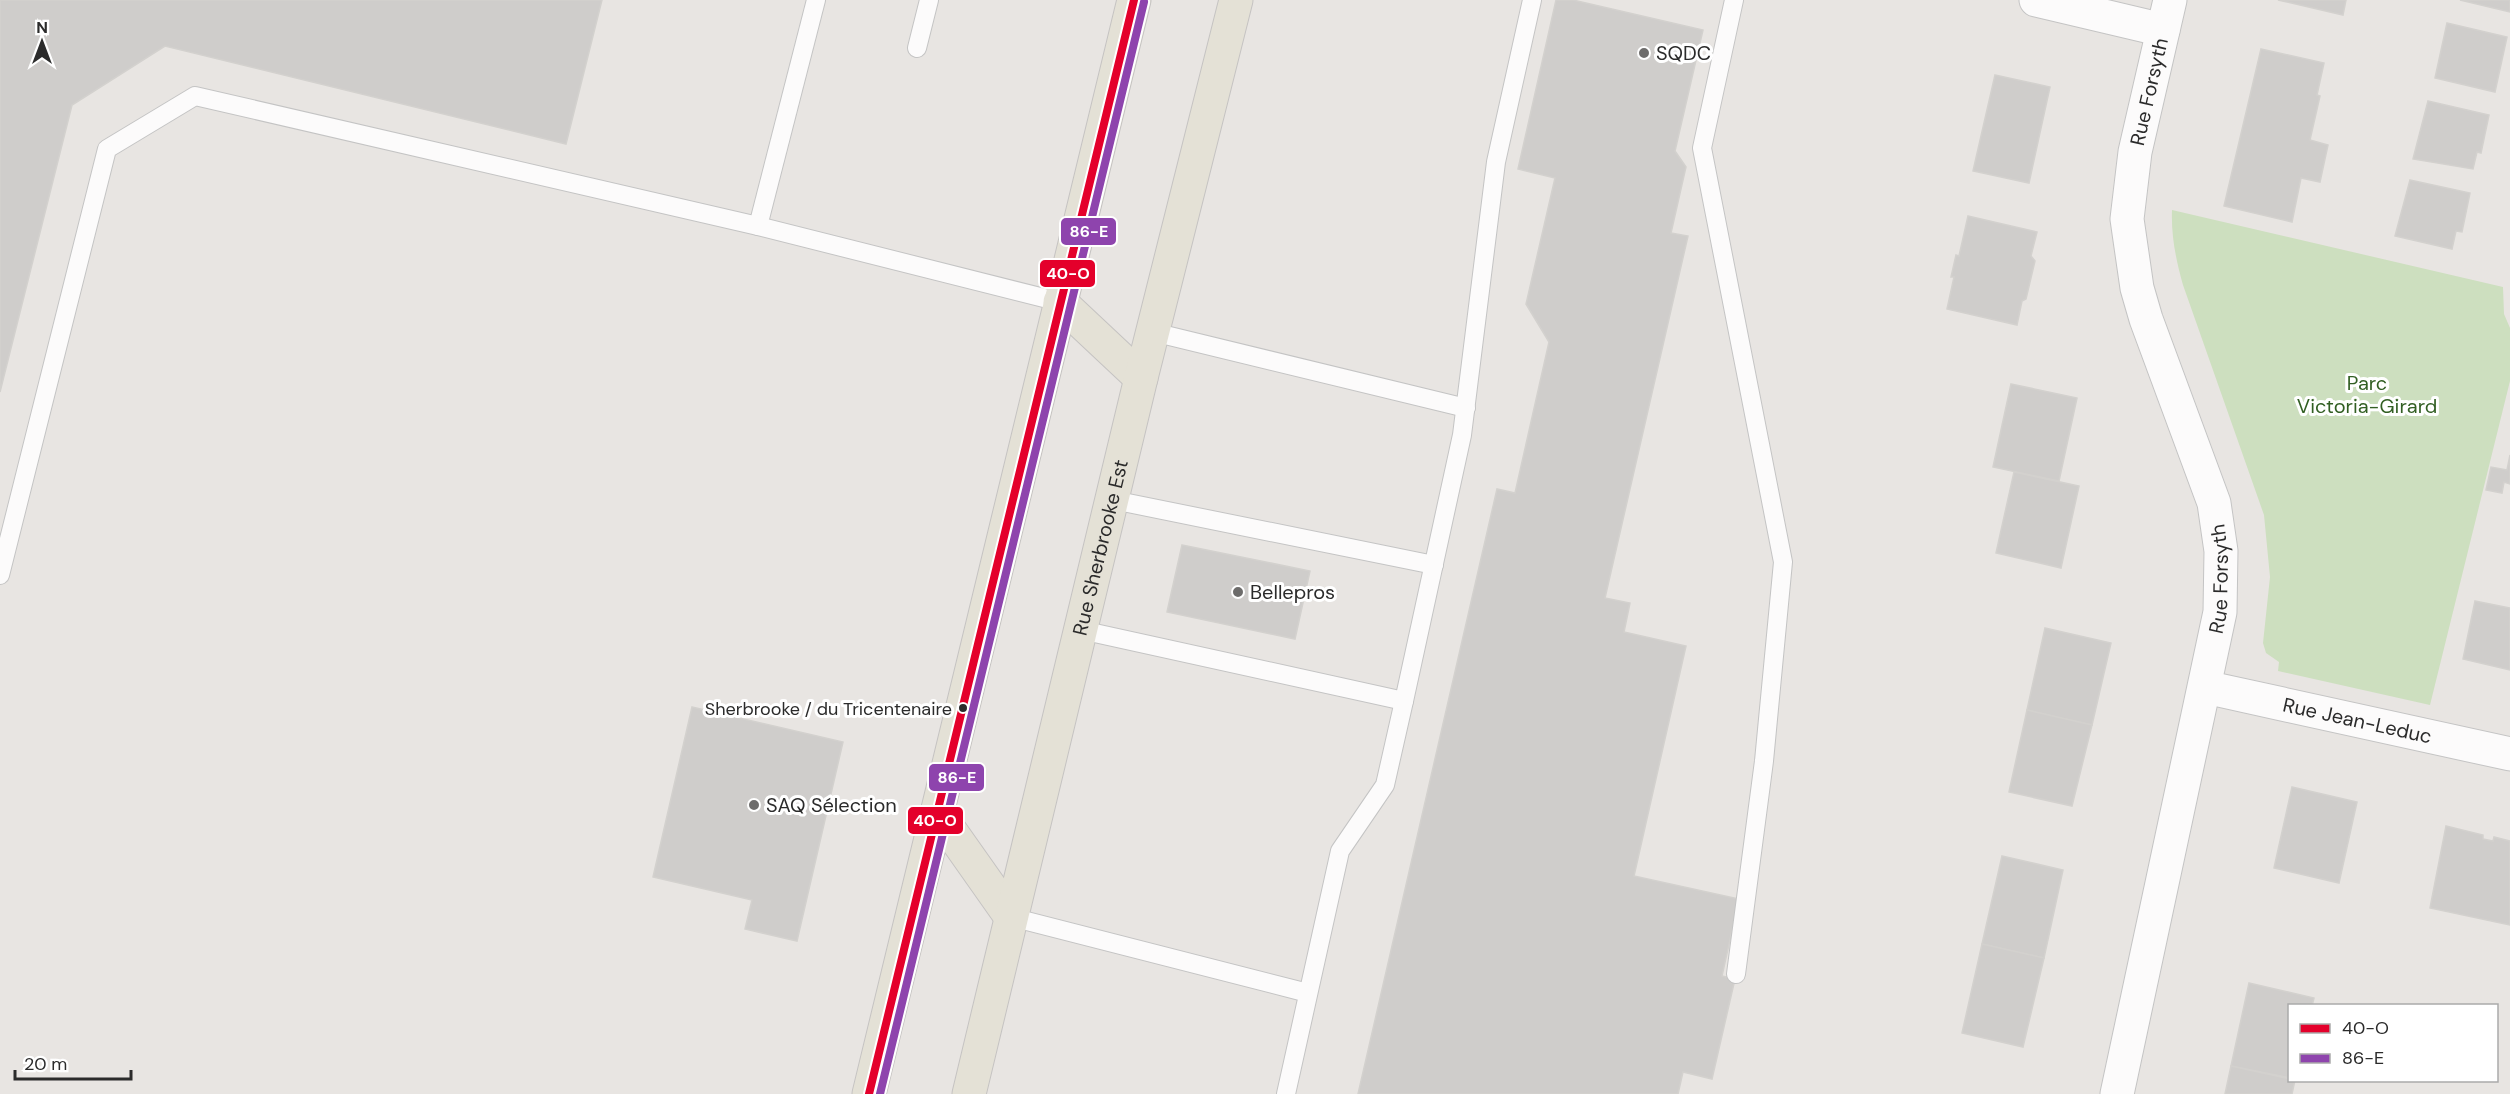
<svg xmlns="http://www.w3.org/2000/svg" width="2510" height="1094" viewBox="0 0 2510 1094" font-family="'DM Sans',sans-serif">
  <style>
    .green { fill: #cddfbf }
    .building { fill: #cfcdcb; stroke: #d3d1ce; stroke-width: 1.5 }
    .lines { fill: none; stroke-linecap: round; stroke-linejoin: round }
    .lane-casing { stroke: #c4c4c4; stroke-width: 20 }
    .street-casing { stroke: #c4c4c4; stroke-width: 35 }
    .primary-casing { stroke: #c5c3c2; stroke-width: 35 }
    .lane { stroke: #fcfbfb; stroke-width: 18 }
    .street { stroke: #fcfbfb; stroke-width: 33 }
    .primary { stroke: #e4e1d6; stroke-width: 33 }
    .bus-1-casing { stroke: #fff; stroke-width: 12 }
    .bus-2-casing { stroke: #fff; stroke-width: 12 }
    .bus-1 { stroke: #e4002b; stroke-width: 8 }
    .bus-2 { stroke: #8e44ad; stroke-width: 8 }
    .poi-dot { fill: #6d6c6b; stroke: #fff; stroke-width: 2 }
    .bus-dot { fill: #2b2b2b; stroke: #fff; stroke-width: 2 }
    .labels { text-anchor: middle; stroke-width: 6; stroke-linejoin: round; paint-order: stroke }
    .bus-label { font-size: 18px; fill: #2b2b2b; stroke: #fff; text-anchor: end }
    .poi-label { font-size: 20px; fill: #2b2b2b; stroke: #fff; text-anchor: start }
    .street-label { font-size: 20px; fill: #2b2b2b; stroke: #fff }
    .park-label { font-size: 20px; fill: #325f23; stroke: #fff }
    .line-badge { stroke: #fff; stroke-width: 2 }
    .badge-label { font-size: 16px; text-anchor: middle; font-weight: bold; fill: #fff }
  </style>
  <rect width="100%" height="100%" fill="#e8e5e2"/>
  <!-- green -->
  <path class="green" d="M2172,210L2503,287L2504,314L2510,328V381L2430,705L2278,671L2279,662L2266,653L2263,643L2270,577L2264,515L2183,285C2176,260 2171,236 2172,210Z"/>
  <!-- building -->
  <g class="building">
    <path d="M0,0H602L566,144L165,46L72,105L0,392Z"/>
    <path d="M1556,0H1573L1703,30L1675,151L1686,167L1671,233L1688,236L1605,598L1630,603L1624,632L1686,646L1634,876L1739,899L1722,976L1735,979L1712,1079L1683,1072L1678,1094H1358L1497,489L1515,493L1549,342L1526,304L1555,178L1518,169Z"/>
    <path d="M2278,0H2346L2343,15Z"/>
    <path d="M2460,0H2510V12Z"/>
    <path d="M2447,23L2507,37L2495,92L2435,78Z"/>
    <path d="M2261,49L2324,63L2317,95L2320,96L2310,140L2328,145L2320,182L2301,178L2292,222L2224,206Z"/>
    <path d="M1995,75L2050,87L2029,183L1973,171Z"/>
    <path d="M2428,101L2489,115L2481,153L2477,152L2473,169L2413,159Z"/>
    <path d="M2410,180L2470,193L2462,232L2456,231L2452,249L2395,236Z"/>
    <path d="M1968,216L2037,232L2031,256L2035,261L2026,299L2022,301L2017,325L1947,309L1954,277H1951L1956,255L1959,256Z"/>
    <path d="M2011,384L2077,398L2059,481L1993,467Z"/>
    <path d="M2510,455V484L2504,482L2502,493L2486,490L2491,467L2507,470Z"/>
    <path d="M2014,472L2079,486L2061,568L1996,553Z"/>
    <path d="M1182,545L1310,571L1295,639L1167,612Z"/>
    <path d="M2475,601L2510,608V670L2463,659Z"/>
    <path d="M2045,628L2111,643L2092,725L2027,710Z"/>
    <path d="M692,707L843,742L797,941L745,929L752,900L653,877Z"/>
    <path d="M2027,710L2092,725L2072,806L2009,792Z"/>
    <path d="M2292,787L2357,802L2339,883L2274,868Z"/>
    <path d="M2446,826L2483,835V839L2493,841L2494,837L2510,841V925L2430,908Z"/>
    <path d="M2002,856L2063,870L2044,958L1982,944Z"/>
    <path d="M1982,944L2044,958L2023,1047L1962,1033Z"/>
    <path d="M2249,983L2314,998L2312,1006H2290V1078L2231,1066Z"/>
    <path d="M2231,1066L2295,1080L2292,1094H2225Z"/>
  </g>
  <g class="lines">
    <!-- lane casing -->
    <g class="lane-casing">
      <g id="lane">
        <path d="M1734,0L1702,148L1783,562L1764,761L1736,974"/>
        <path d="M917,48L929,0"/>
        <path d="M758,226L816,0"/>
        <path d="M1153,332L1466,408"/>
        <path d="M1113,500L1434,565"/>
        <path d="M0,575L107,149L195,96L758,226L1060,302"/>
        <path d="M1081,630L1404,701"/>
        <path d="M1011,917L1308,993"/>
        <path d="M1286,1094L1340,851L1385,785L1404,701L1462,435L1496,162L1532,0"/>
      </g>
    </g>
    <!-- street casing -->
    <g class="street-casing">
      <g id="street">
        <path d="M2036,0L2163,30"/>
        <path id="s1" d="M2205,687L2510,754"/>
        <path id="s2" d="M2117,1094L2220,612L2221,551L2214,503L2146,319L2137,288L2127,219L2135,152L2170,0"/>
      </g>
    </g>
    <!-- primary casing -->
    <g class="primary-casing">
      <g id="primary">
        <path d="M1060,302L1141,378"/>
        <path d="M937,812L1011,917"/>
        <path d="M869,1094L1134,0"/>
        <path id="s3" d="M969,1094L1141,378L1236,0"/>
      </g>
    </g>
    <!-- lane -->
    <use href="#lane" class="lane"/>
    <!-- street -->
    <use href="#street" class="street"/>
    <!-- primary -->
    <use href="#primary" class="primary"/>
    <!-- bus-1 casing -->
    <g class="bus-1-casing">
      <path id="bus-1" d="M869,1094L1134,0"/>
    </g>
    <!-- bus-2 casing -->
    <g class="bus-2-casing">
      <path id="bus-2" d="M880,1094L1144,2"/>
    </g>
    <!-- bus-1 -->
    <use href="#bus-1" class="bus-1"/>
    <!-- bus-2 -->
    <use href="#bus-2" class="bus-2"/>
  </g>
  <!-- markers -->
  <g class="poi-dot">
    <circle cx="1644" cy="53" r="6"/>
    <circle cx="1238" cy="592" r="6"/>
    <circle cx="754" cy="805" r="6"/>
  </g>
  <circle class="bus-dot" cx="963" cy="708" r="5"/>
  <g class="labels">
    <!-- bus labels -->
    <g class="bus-label">
      <text x="952" y="715">Sherbrooke / du Tricentenaire</text>
    </g>
    <!-- poi labels -->
    <g class="poi-label">
      <text x="1656" y="60">SQDC</text>
      <text x="1250" y="599">Bellepros</text>
      <text x="766" y="812">SAQ Sélection</text>
    </g>
    <!-- street labels -->
    <g class="street-label">
      <text dy="7" stroke="none"><textPath href="#s2" startOffset="1030">Rue Forsyth</textPath></text>
      <text dy="7" stroke="none"><textPath href="#s3" startOffset="562">Rue Sherbrooke Est</textPath></text>
      <text dy="7" stroke="none"><textPath href="#s2" startOffset="526">Rue Forsyth</textPath></text>
      <text dy="7" stroke="none"><textPath href="#s1" startOffset="156">Rue Jean-Leduc</textPath></text>
    </g>
    <!-- park labels -->
    <g class="park-label">
      <text x="2367" y="390">Parc<tspan x="2367" dy="23">Victoria-Girard</tspan></text>
    </g>
  </g>
  <g class="line-badge">
    <rect x="1060" y="217" width="57" height="29" rx="6" fill="#8e44ad"/>
    <rect x="1039" y="259" width="57" height="29" rx="6" fill="#e4002b"/>
    <rect x="928" y="763" width="57" height="29" rx="6" fill="#8e44ad"/>
    <rect x="907" y="806" width="57" height="29" rx="6" fill="#e4002b"/>
  </g>
  <g class="badge-label">
    <text x="1089" y="237">86-E</text>
    <text x="1068" y="279">40-O</text>
    <text x="957" y="783">86-E</text>
    <text x="935" y="826">40-O</text>
  </g>
  <!-- legend -->
  <rect x="2288" y="1004" width="210" height="78" fill="#ffffff" stroke="#aaaaaa" stroke-width="1.5"/>
  <rect x="2300" y="1024" width="30" height="9" fill="#e4002b" stroke="#aaaaaa" stroke-width="1.5"/>
  <text x="2342" y="1034" font-size="18" fill="#2b2b2b">40-O</text>
  <rect x="2300" y="1054" width="30" height="9" fill="#8e44ad" stroke="#aaaaaa" stroke-width="1.5"/>
  <text x="2342" y="1064" font-size="18" fill="#2b2b2b">86-E</text>
  <!-- north arrow -->
  <g transform="translate(42 42)" stroke="#ffffff" stroke-width="4.5" paint-order="stroke">
  <path d="M0-4.5L10 22L0 15L-10 22Z" fill="#2b2b2b"/>
  <text y="-9" font-size="16" font-weight="bold" text-anchor="middle" fill="#2b2b2b">N</text>
  </g>
  <!-- scale -->
  <path d="M15 1070v9h116v-9" fill="none" stroke="#2b2b2b" stroke-width="3"/>
  <text x="24" y="1070" font-size="18" fill="#2b2b2b" stroke="#ffffff" stroke-width="4.5" paint-order="stroke">20 m</text>
</svg>
